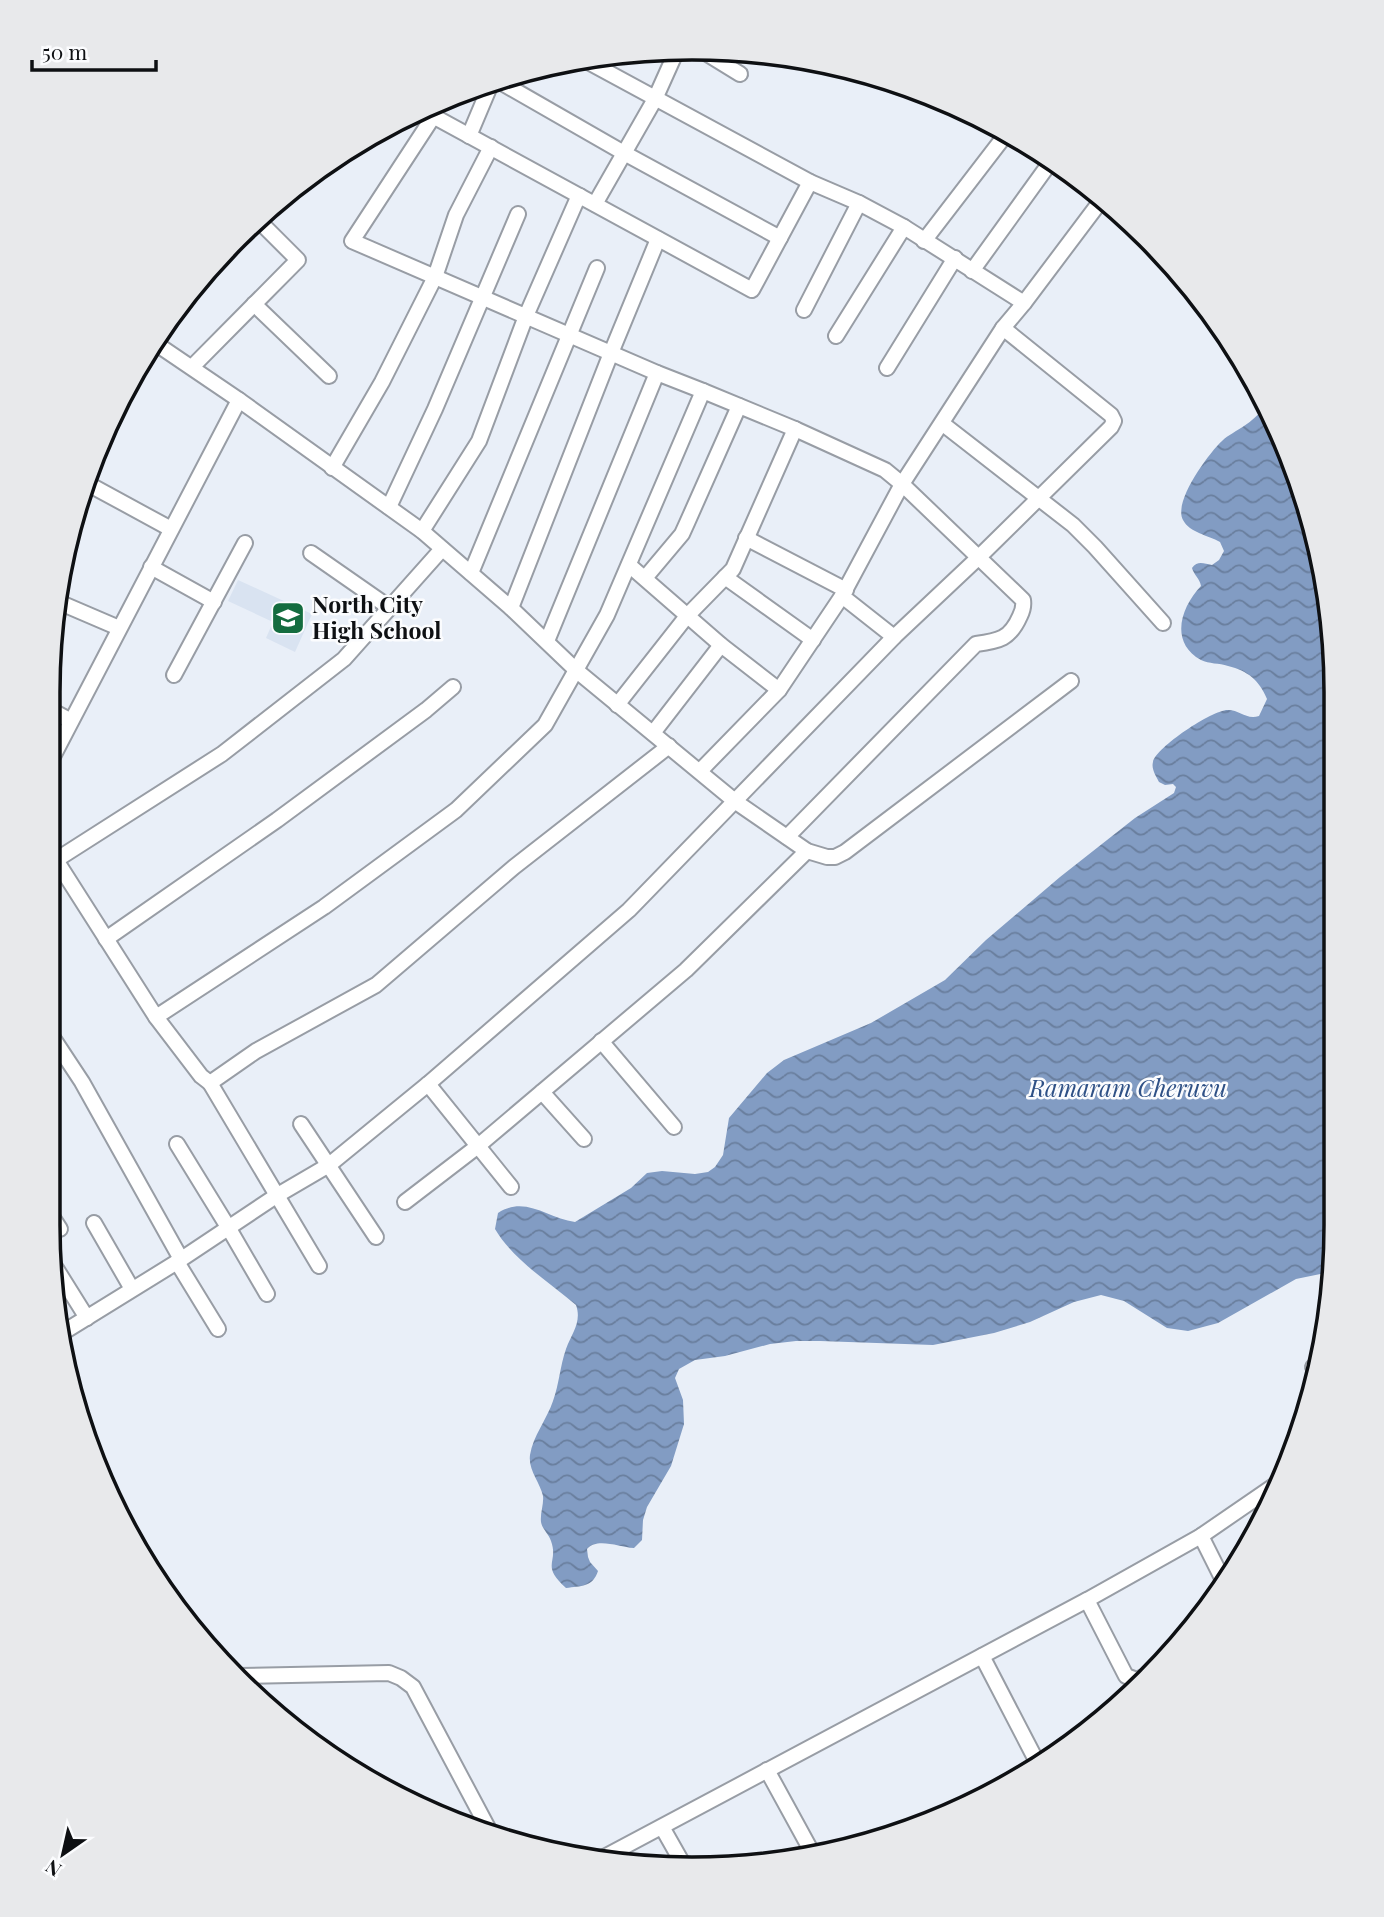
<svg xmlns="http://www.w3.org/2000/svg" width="1384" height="1917" viewBox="0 0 1384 1917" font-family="'Playfair Display',serif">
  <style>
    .built { fill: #d9e3f1 }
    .water { fill: url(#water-waves) }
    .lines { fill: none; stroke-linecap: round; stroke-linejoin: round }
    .minor-casing { stroke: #989da5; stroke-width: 18 }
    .minor { stroke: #fff; stroke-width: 14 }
    .labels { text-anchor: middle; stroke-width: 5; stroke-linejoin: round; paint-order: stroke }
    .poi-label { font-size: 23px; font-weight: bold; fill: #0e1013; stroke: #fbfcfe; text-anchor: start }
    .water-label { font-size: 24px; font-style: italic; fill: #2f5186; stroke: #fbfcfe }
    .rim { fill: none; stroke: #0e1013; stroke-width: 3.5 }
  </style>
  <defs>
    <pattern id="water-waves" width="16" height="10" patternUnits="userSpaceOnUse" patternTransform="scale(1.75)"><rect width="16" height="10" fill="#829cc3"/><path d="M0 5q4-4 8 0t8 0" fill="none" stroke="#697e9d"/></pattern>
  </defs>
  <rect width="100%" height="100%" fill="#e9eff8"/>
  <!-- built -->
  <path class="built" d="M238,580L312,614L295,652L266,638L273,622L228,601Z"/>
  <!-- water -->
  <path class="water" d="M1265,408L1288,445L1331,607L1335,1271L1296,1279L1218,1323L1188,1331L1167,1328L1124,1301L1101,1295L1074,1302L1030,1322L994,1333L933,1345L820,1341H796L770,1344L725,1356L695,1360L679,1369L675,1378L683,1400L684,1424L671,1466L647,1507L643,1520L642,1540L634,1548C619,1547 597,1537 587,1549L588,1557L590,1562L598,1571C593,1587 581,1586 566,1588C540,1565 559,1563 551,1541C549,1534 542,1529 541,1522C540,1513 544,1504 543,1496C540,1482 528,1470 530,1455C533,1436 547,1419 553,1401C559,1385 560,1366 566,1349C572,1333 582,1322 576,1305C548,1281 514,1261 495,1229L498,1213C526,1195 548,1219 575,1222L631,1188L647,1173L662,1171L695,1174L708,1172L715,1167L723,1155L729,1118L767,1073L784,1060L871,1023L945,980L986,940L1060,877L1135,818L1174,793L1176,787L1173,784L1165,785L1159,782C1156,776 1151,769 1153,762C1156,747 1214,709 1228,710C1240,710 1246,720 1259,716L1267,699C1259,680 1248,671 1228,666C1219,663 1209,664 1201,660C1169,642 1181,607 1201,586C1200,579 1194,575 1192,568C1198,560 1204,564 1212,565L1219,560L1224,551L1220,542C1208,535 1190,533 1183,520C1173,502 1208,454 1222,441C1228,435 1237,431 1244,426C1252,421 1258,414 1265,408Z"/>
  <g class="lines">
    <!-- minor casing -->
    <g class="minor-casing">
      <g id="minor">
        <path d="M701,50L740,74"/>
        <path d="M583,59L810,182L859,203L904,227L1024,303"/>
        <path d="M495,79L624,153L780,238"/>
        <path d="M422,110L752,290L810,182"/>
        <path d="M433,117L352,241L657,373L703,391L795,429L885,470L902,484L1023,600C1024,606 1023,610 1020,616C1010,639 999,641 976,644L787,837"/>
        <path d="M469,136L493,79"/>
        <path d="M595,204L655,99L677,50"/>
        <path d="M924,241L1007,133"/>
        <path d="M972,271L1052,160"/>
        <path d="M254,304L329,376"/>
        <path d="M804,310L859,203"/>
        <path d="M836,336L904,227"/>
        <path d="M155,343L239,400L422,531L511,608L577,671L736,802L807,851L827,857H835L845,852L1071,681"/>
        <path d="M192,367L298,260L257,219"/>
        <path d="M887,368L955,258"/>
        <path d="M943,424L1073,525L1095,547L1163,623"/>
        <path d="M332,468L382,382L435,277L456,215L491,147"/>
        <path d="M90,485L171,529"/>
        <path d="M389,507L435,409L518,214"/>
        <path d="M422,531L479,441L526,316L576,202L580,196"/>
        <path d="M746,538L846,590"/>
        <path d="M311,553L390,608"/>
        <path d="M629,565L721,645L779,690"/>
        <path d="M151,567L214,602"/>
        <path d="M471,573L597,268"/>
        <path d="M725,577L813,640"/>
        <path d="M645,578L682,534L687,523L739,406"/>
        <path d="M56,601L119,628"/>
        <path d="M511,608L611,353L658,239"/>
        <path d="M894,637L979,557L1111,427L1114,421L1111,415L1003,328"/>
        <path d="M547,641L657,373"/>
        <path d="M174,675L245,543"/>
        <path d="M617,705L687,616L733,569L795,429"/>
        <path d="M47,708L71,721"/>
        <path d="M653,733L721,645"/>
        <path d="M47,768L239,400"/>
        <path d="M700,771L779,690L842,596L902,484L1003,328L1024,303L1103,198"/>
        <path d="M47,850L56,860L156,1017L201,1076L210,1083L256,1051L376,985L514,867L669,746"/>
        <path d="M56,860L222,754L344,659L442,549"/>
        <path d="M106,939L277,820L426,710L453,687"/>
        <path d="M156,1017L324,907L456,810L545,725L607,615L703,391"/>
        <path d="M47,1029L82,1082L181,1259"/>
        <path d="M601,1041L674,1127"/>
        <path d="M210,1083L319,1266"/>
        <path d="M428,1084L511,1187"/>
        <path d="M542,1092L584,1139"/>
        <path d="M301,1124L376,1237"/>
        <path d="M177,1144L228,1227L267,1294"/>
        <path d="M405,1202L478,1146L686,970L807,851"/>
        <path d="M47,1209L60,1229"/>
        <path d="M94,1223L132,1289"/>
        <path d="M52,1262L87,1318"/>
        <path d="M177,1262L218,1329"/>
        <path d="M62,1333L177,1262L276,1196L329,1165L428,1084L629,910L894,637L842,596"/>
        <path d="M1313,1367L1320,1362"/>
        <path d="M1201,1536L1225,1584"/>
        <path d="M1087,1600L1126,1676L1137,1680L1152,1673"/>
        <path d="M982,1656L1036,1760"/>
        <path d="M238,1676L389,1673L401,1678L413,1687L488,1828"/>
        <path d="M767,1770L813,1854"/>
        <path d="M662,1827L683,1864"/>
        <path d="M597,1861L1087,1600L1201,1536L1281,1481"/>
      </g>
    </g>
    <!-- minor -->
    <use href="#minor" class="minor"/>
  </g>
  <!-- icons -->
  <defs>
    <g id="school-square" transform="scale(1.75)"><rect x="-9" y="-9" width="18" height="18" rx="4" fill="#146c3f" stroke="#fbfcfe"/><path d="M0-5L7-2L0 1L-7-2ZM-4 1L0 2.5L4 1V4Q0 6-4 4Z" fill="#fff"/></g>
  </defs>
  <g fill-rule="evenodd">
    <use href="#school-square" x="288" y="618"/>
  </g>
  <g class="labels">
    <!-- poi labels -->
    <g class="poi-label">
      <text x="312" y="613">North City<tspan x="312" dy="26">High School</tspan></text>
    </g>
    <!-- water labels -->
    <g class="water-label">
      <text x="1128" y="1097">Ramaram Cheruvu</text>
    </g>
  </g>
  <!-- crop -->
  <path d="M0 0H1384V1917H0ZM692 60H692A632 632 0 0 1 1324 692V1225A632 632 0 0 1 692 1857H692A632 632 0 0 1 60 1225V692A632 632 0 0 1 692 60Z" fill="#e8e9eb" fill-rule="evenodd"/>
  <path class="rim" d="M692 60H692A632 632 0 0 1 1324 692V1225A632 632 0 0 1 692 1857H692A632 632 0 0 1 60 1225V692A632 632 0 0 1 692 60Z"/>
  <!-- north arrow -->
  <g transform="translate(63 1854) rotate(214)" stroke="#fbfcfe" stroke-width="5" paint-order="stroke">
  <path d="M0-5L12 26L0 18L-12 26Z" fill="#0e1013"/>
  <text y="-10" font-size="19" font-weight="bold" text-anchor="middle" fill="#0e1013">N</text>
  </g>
  <!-- scale -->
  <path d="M32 60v10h124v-10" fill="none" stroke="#0e1013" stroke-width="3.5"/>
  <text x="42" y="60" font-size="21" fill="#0e1013" stroke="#fbfcfe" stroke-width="5" paint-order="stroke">50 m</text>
</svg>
